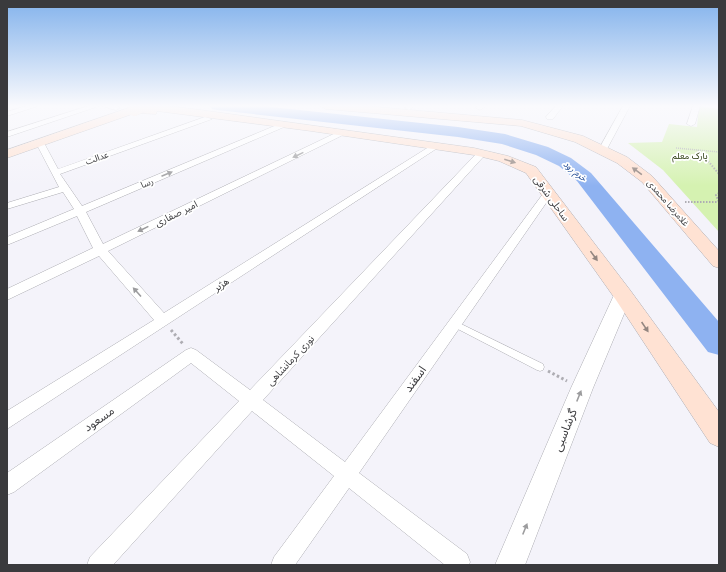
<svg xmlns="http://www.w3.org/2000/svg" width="726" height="572" viewBox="0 0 726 572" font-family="'Varela Round','Noto Sans Arabic',sans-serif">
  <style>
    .green { fill: #d5f2b1 }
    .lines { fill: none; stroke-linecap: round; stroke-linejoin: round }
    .river { fill: #8eb2f1; fill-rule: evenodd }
    .service-casing { stroke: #adadb3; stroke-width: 1 }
    .minor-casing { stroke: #adadb3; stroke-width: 1 }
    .tertiary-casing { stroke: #adadb3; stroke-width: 1 }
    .secondary-casing { stroke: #adadb3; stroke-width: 1 }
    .path-far2 { stroke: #aeadb3; stroke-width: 1.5; stroke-dasharray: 1 1; stroke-linecap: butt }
    .path-far1 { stroke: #aeadb3; stroke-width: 2; stroke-dasharray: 1.5 1.5; stroke-linecap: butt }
    .path { stroke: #aeadb3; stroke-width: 3; stroke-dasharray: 2.5 2.5; stroke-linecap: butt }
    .service { fill: #fff; fill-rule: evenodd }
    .minor { fill: #fff; fill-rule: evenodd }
    .tertiary { fill: #fff; fill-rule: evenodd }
    .secondary { fill: #ffe2d3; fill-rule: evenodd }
    .secondary-bridge-casing { stroke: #adadb3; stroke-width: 12; stroke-linecap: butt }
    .secondary-bridge { stroke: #ffe2d3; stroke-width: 12 }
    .oneway { fill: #9c9c9e }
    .oneway2 { fill: #938680 }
    .labels { text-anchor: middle; stroke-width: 3.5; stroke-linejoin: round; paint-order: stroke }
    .far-park-label { font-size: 9px; fill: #1f3000; stroke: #fff }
    .far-street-label { font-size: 9px; fill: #3a3a3d; stroke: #fff }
    .far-water-label { font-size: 9px; font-style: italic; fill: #214a93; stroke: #fff }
    .street-label { font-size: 10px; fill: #3a3a3d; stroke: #fff }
    .near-street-label { font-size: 12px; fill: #3a3a3d; stroke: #fff }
  </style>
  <rect width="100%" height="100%" fill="#f4f3fa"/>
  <!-- green -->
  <path class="green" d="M699,106L719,109V232L663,170L628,143L662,142L669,124L697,127Z"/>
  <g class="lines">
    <!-- river -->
    <path class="river" d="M210,106H262L458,127L505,134L548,147L571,158L591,173L719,322V355L708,352L577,181L559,166L536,155L502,144L458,137L217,110L212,109Z"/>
    <!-- service casing -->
    <g class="service-casing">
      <path id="service" d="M455,321L543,364L544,367L543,370L540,371L537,370L452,326L451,324L452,322Z"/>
    </g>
    <!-- minor casing -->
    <g class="minor-casing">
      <g id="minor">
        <path d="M26,106H38L7,116V112Z"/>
        <path d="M88,106H99L7,137V132Z"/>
        <path d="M102,106H118L120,108L116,110Z"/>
        <path d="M407,106H414L409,110L405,108Z"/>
        <path d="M478,106H486L480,110L476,108Z"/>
        <path d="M556,106H563L553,119H547L546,117Z"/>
        <path d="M623,106H630L607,149L603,152L600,151L599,149Z"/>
        <path d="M693,106H700L695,124L691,126L687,124Z"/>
        <path d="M205,117L212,119L60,174L82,206L284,122L291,124L86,212L103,244L342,130L349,132L108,251L164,313L432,145L435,144L439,147L7,429V411L154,320L99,256L7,300V289L93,248L77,216L7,245V237L74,209L63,192L7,209V203L59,187L36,143L37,141H43L58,169Z"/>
        <path d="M481,151L485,154L484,156L263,400L345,462L545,191H551L553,193L359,473L467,554L470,562L469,565H445L349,488L295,565H271L274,557L334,476L252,411L113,565H87L90,557L239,401L191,363L14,492L7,495V473L186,350L191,348L196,350L250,390L478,152Z"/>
      </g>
    </g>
    <!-- tertiary casing -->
    <g class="tertiary-casing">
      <path id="tertiary" d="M623,289L629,291L632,295L593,388L525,565H495L571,388L614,295L617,291Z"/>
    </g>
    <!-- secondary casing -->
    <g class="secondary-casing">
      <g id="secondary">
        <path d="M134,106H168L208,111L474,148L508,156L536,167L630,290L719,412V447L710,443L616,300L526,173L499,161L474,155L311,131L157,111L156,114L135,113L7,158V150Z"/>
        <path d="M321,106H366L522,120L583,136L627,157L652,176L719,251V268L713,266L642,182L617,163L575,142L521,126L326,109Z"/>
      </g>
    </g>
    <!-- path-far2 -->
    <g class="path-far2">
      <path d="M676,148L719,152"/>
      <path d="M698,150L709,162"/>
    </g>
    <!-- path-far1 -->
    <g class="path-far1">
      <path d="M708,161L719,174"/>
      <path d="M719,193L716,195L719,202"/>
      <path d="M685,202H719"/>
    </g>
    <!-- path -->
    <g class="path">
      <path d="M171,330L183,344"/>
      <path d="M548,371L567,381"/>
    </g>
    <!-- service -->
    <use href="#service" class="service"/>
    <!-- minor -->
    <use href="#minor" class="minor"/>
    <!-- tertiary -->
    <use href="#tertiary" class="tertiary"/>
    <!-- secondary -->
    <use href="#secondary" class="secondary"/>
    <!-- secondary-bridge casing -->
    <g class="secondary-bridge-casing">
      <path id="secondary-bridge" d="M134,110L143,106"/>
    </g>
    <!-- secondary-bridge -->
    <use href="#secondary-bridge" class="secondary-bridge"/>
  </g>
  <!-- one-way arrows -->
  <defs><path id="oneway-solid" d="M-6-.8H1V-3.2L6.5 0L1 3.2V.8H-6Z"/></defs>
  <g class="oneway">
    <use href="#oneway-solid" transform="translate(298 155) rotate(154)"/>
    <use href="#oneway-solid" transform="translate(167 174) rotate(-23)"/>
    <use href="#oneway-solid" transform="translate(143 229) rotate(154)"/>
    <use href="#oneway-solid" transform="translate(137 292) rotate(-132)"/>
    <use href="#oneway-solid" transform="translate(579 396) rotate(-68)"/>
    <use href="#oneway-solid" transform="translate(525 529) rotate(-68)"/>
  </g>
  <g class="oneway2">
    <use href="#oneway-solid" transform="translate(510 161) rotate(17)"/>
    <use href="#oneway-solid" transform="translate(637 171) rotate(-144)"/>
    <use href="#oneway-solid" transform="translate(594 256) rotate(54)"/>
    <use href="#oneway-solid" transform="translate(645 327) rotate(56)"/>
  </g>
  <!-- sky -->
  <linearGradient id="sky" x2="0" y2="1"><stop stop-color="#84b3ec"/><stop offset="0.57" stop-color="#fafafd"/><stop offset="1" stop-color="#fafafd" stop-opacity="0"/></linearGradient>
  <rect width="726" height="186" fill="url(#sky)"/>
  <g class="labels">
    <!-- far-park labels -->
    <g class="far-park-label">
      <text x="690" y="159">پارک معلم</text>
    </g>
    <!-- far-street labels -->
    <g class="far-street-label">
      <text transform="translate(97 158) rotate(-19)" y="3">عدالت</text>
      <text transform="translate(147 183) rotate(-23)" y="3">رسا</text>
      <text transform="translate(668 203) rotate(49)" y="3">غلامرضا محمدی</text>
    </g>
    <!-- far-water labels -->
    <g class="far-water-label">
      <text transform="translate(575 171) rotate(39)" y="3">خرم رود</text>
    </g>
    <!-- street labels -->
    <g class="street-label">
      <text transform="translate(552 198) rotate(54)" y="4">ساحلی شرقی</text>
      <text transform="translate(176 213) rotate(-26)" y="4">امیر صفاری</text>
      <text transform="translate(221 284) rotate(-33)" y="4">هژبر</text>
      <text transform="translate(290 360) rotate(-47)" y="4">نوری کرمانشاهی</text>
    </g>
    <!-- near-street labels -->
    <g class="near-street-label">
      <text transform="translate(415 379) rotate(-54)" y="4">اسفند</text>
      <text transform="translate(99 419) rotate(-35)" y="4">مسعود</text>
      <text transform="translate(565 430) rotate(-68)" y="4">گرشاسبی</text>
    </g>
  </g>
  <!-- border -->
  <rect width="726" height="572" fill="none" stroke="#3a3a3d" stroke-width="16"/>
</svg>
